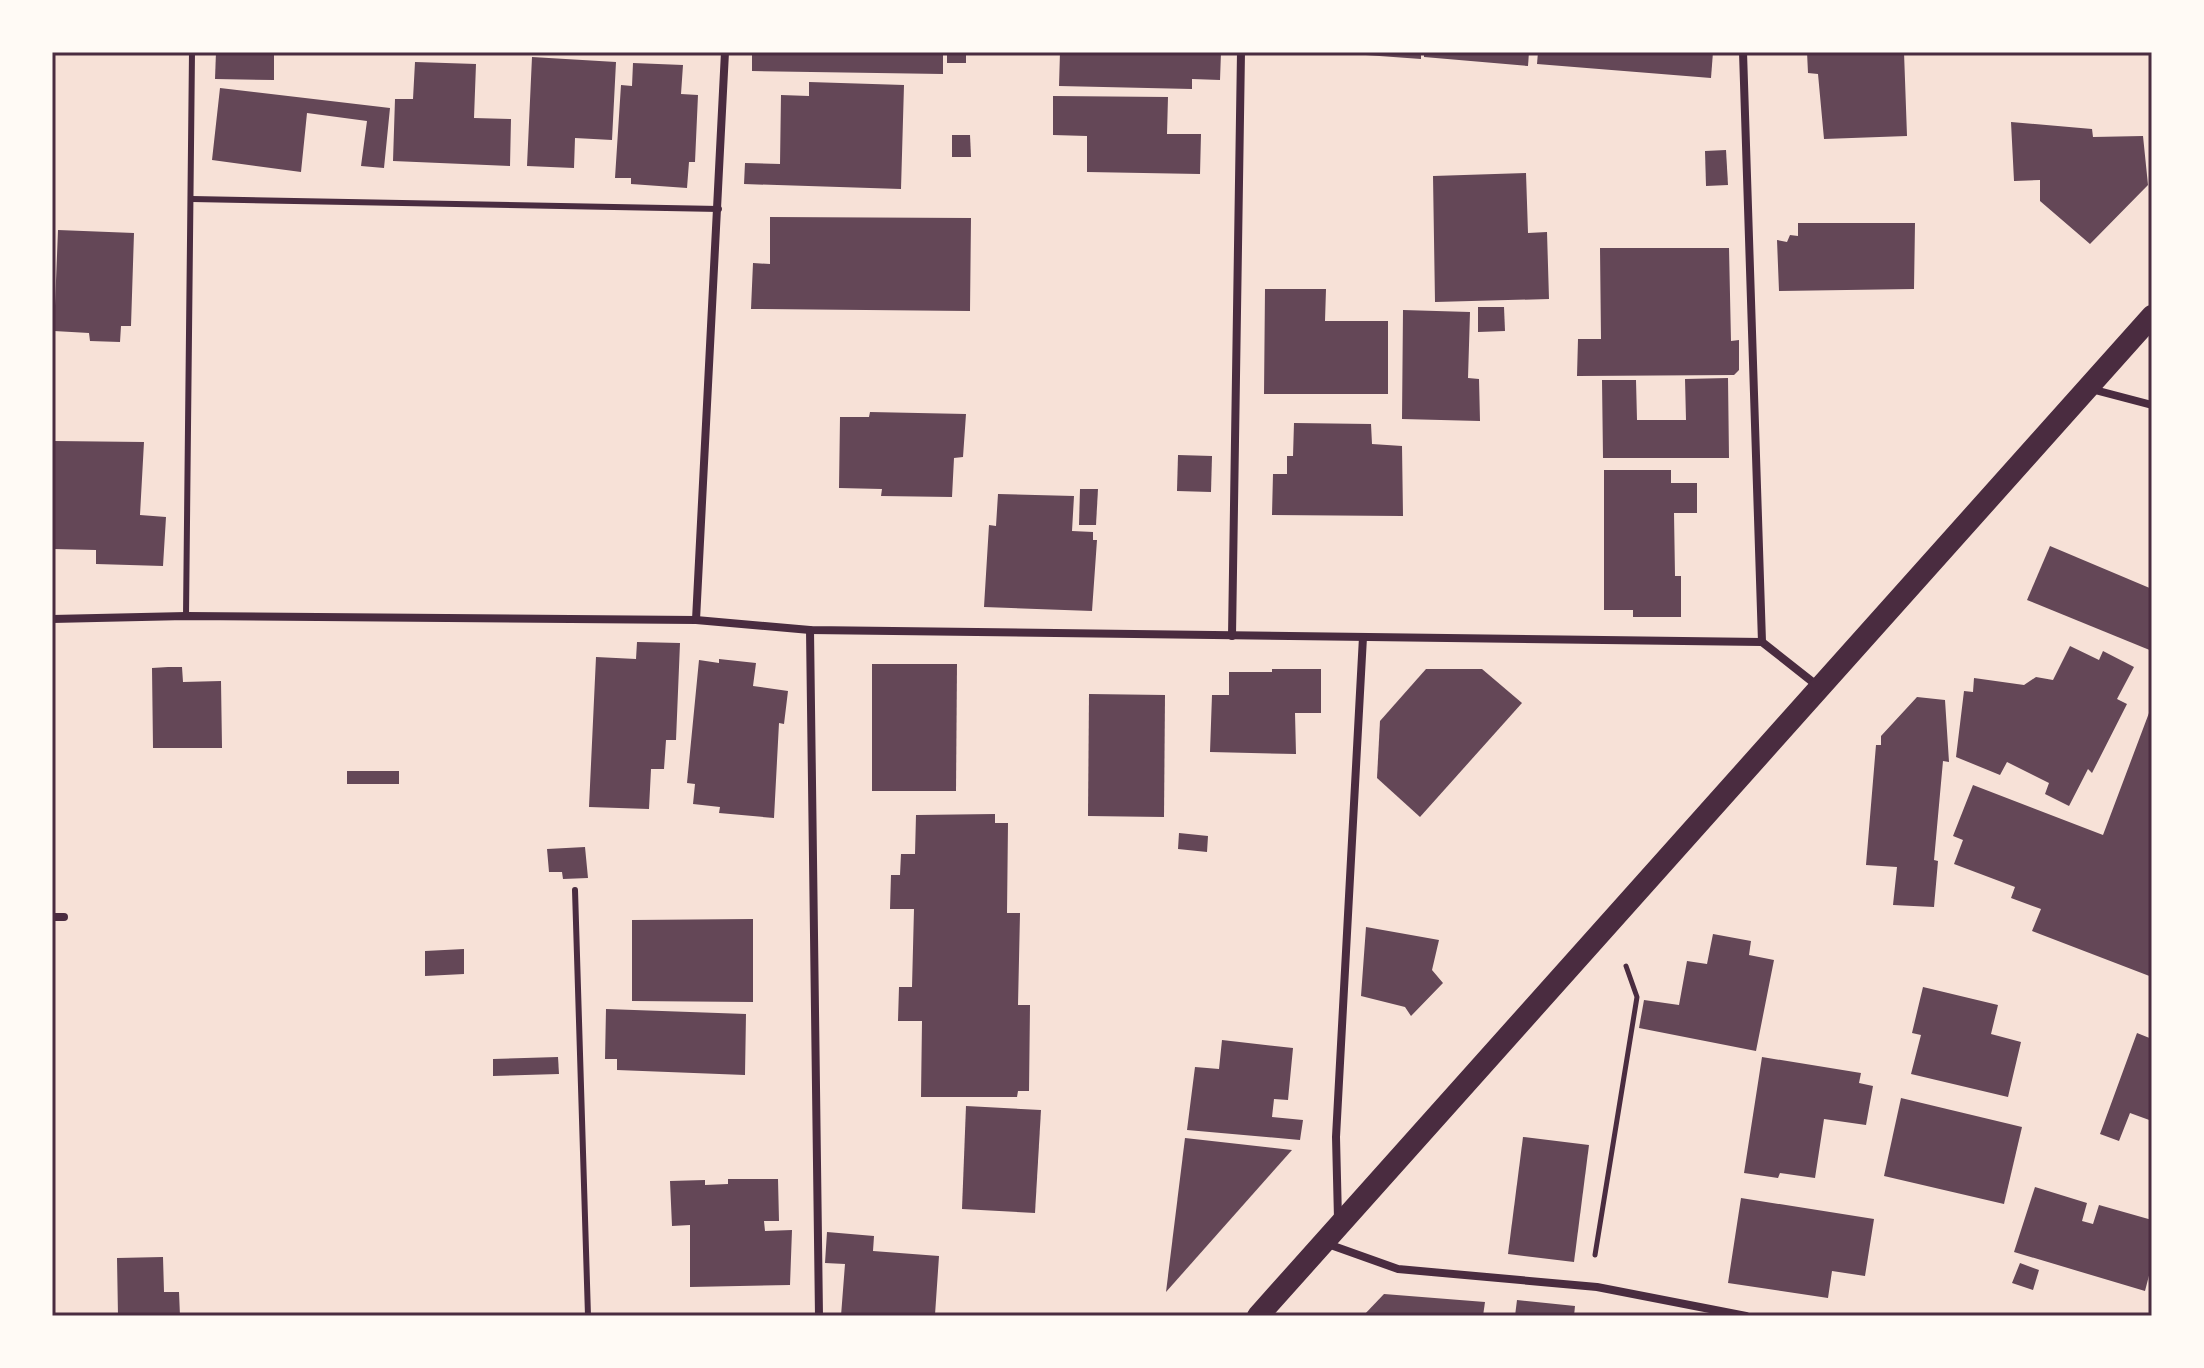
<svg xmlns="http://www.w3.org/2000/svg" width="2204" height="1368" viewBox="0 0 2204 1368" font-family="'Sofia Sans Condensed',sans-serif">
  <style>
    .building { fill: #644757 }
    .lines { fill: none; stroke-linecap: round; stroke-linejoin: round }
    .path { stroke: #4a2c40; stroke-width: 5 }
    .service { stroke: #4a2c40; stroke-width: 6 }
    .minor { stroke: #4a2c40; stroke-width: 8 }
    .trunk { stroke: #4a2c40; stroke-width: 22 }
    .neatline { fill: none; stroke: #4a2c40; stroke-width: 3 }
  </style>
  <rect width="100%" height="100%" fill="#f7e1d7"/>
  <!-- building -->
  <g class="building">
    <path d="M216,52H274V80L215,79Z"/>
    <path d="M752,52H943V74L752,71Z"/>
    <rect x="947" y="52" width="19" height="11"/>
    <path d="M1060,52H1221L1220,80L1192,79V89L1059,86Z"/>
    <path d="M1324,52H1421V59Z"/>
    <path d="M1424,52H1529L1528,66L1424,57Z"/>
    <path d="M1538,52H1713L1711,78L1537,64Z"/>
    <path d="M1807,52H1904L1907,136L1824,139L1818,74L1808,73Z"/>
    <path d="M532,57L616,62L612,140L575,138L574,168L527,166Z"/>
    <path d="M415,62L476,64L474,118L511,119L510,166L393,161L395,99H413Z"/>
    <path d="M633,63L683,65L681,94L698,95L695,162H689L687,188L631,184V178H615L621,85L632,86Z"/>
    <path d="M809,82L904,85L901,189L744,184L745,163L780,164L781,95L809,96Z"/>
    <path d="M220,88L390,108L384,168L361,166L367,121L307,113L301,172L212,160Z"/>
    <path d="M1053,96L1168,97L1167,134H1201L1200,174L1087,172V136L1053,135Z"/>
    <path d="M2011,122L2092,129L2093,137L2143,136L2148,185L2090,244L2040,201V180L2014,181Z"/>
    <path d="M952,135H970L971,157H952Z"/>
    <path d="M1726,150L1728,185L1706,186L1705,151Z"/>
    <path d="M1526,173L1528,233L1547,232L1549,299L1435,302L1433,176Z"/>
    <path d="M770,217L971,218L970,311L751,309L753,263L770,264Z"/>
    <path d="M1798,223H1915L1914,289L1779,291L1777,240L1787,242L1790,235L1798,236Z"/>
    <path d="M58,230L134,233L131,326H121L120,342L90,341L89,333L54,331Z"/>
    <path d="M1600,248H1729L1731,341L1739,340V370L1734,375L1577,376L1578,339H1601Z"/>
    <path d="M1265,289H1326L1325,321H1388V394H1264Z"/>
    <path d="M1478,307H1504L1505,331L1478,332Z"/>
    <path d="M1403,310L1470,312L1468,378L1479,379L1480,421L1402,419Z"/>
    <path d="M1728,378L1729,458H1603L1602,380H1636L1637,420H1686L1685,379Z"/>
    <path d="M870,412L966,414L963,457L954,458L952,497L881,496L882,489L839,488L840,417H869Z"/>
    <path d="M1294,423L1371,424L1372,444L1402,446L1403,516L1272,515L1273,474H1287V456H1293Z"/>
    <path d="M54,441L144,442L140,515L166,517L163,566L96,564V550L53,549Z"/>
    <path d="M1178,455L1212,456L1211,492L1177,491Z"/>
    <path d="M1604,470H1671V483H1697V513H1674L1675,576H1681V617H1633V610H1604Z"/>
    <path d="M1080,489H1098L1096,525H1079Z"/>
    <path d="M998,494L1074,496L1072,531L1093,532V540H1097L1092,611L984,607L989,525L996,526Z"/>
    <path d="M2050,546L2152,589V651L2027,600Z"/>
    <path d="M637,642L680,643L676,740H666L664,769H651L649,809L589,807L596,657L636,659Z"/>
    <path d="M2070,646L2099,660L2103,651L2134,667L2117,699L2127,704L2092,773L2088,769L2069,806L2045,794L2049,783L2007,762L2000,775L1956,757L1964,691L1973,692L1974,678L2024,685L2036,677L2053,680Z"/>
    <path d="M719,659L756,663L753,686L788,691L784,724L779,723L774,818L719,813L720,807L693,804L695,784L687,783L699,660L719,663Z"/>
    <path d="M872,664H957L956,791H872Z"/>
    <path d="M168,667H182L183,682L221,681L222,748H153L152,668Z"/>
    <path d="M1272,669H1321V713H1295L1296,754L1210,752L1212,695H1229V672H1272Z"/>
    <path d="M1426,669H1482L1522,703L1420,817L1377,778L1380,721Z"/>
    <path d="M1089,694L1165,695L1164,817L1088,816Z"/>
    <path d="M1917,697L1945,700L1949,762L1943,761L1934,860L1938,861L1934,907L1893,905L1897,867L1866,865L1876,745H1881V736Z"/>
    <path d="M2152,705V977L2032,931L2041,909L2011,898L2015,887L1954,864L1963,840L1953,836L1973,785L2103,835Z"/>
    <rect x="347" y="771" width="52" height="13"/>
    <path d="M995,814V823H1008L1007,913H1020L1018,1005H1030L1029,1091H1018L1017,1097H921L922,1021H898L899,987H912L914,909H890L891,875H900L901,854H915L916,815Z"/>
    <path d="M1179,833L1208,836L1207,852L1178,849Z"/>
    <path d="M585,847L588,878L563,879L562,872H549L547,849Z"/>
    <path d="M753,919V1002L632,1001V920Z"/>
    <path d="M1366,927L1439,940L1432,970L1443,983L1411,1016L1405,1007L1361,996Z"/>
    <path d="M1713,934L1751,941L1749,955L1774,960L1756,1051L1639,1028L1644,1000L1679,1005L1687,961L1707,964Z"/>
    <path d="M464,949V974L425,976V951Z"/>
    <path d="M1923,987L1998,1005L1991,1034L2021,1042L2008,1097L1911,1074L1921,1035L1912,1033Z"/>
    <path d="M606,1009L746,1014L745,1075L617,1070V1059H605Z"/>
    <path d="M2137,1033L2152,1039V1121L2130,1113L2119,1141L2100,1134Z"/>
    <path d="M1222,1040L1293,1048L1288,1100L1274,1099L1272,1117L1303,1120L1300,1140L1187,1130L1195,1067L1219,1069Z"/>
    <path d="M558,1057L559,1074L493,1076V1059Z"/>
    <path d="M1762,1057L1861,1073L1859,1083L1873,1086L1866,1125L1824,1119L1815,1178L1780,1173L1778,1178L1744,1173Z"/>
    <path d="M1901,1098L2022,1127L2004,1204L1884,1176Z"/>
    <path d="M966,1106L1041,1110L1035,1213L962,1209Z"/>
    <path d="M1523,1137L1589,1145L1574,1262L1508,1254Z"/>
    <path d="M1185,1138L1292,1150L1166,1292Z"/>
    <path d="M728,1179H778L779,1221H764L765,1231L792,1230L790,1285L690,1287V1225L672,1226L670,1181L705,1180V1185L728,1184Z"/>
    <path d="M2035,1187L2087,1203L2082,1221L2093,1224L2099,1205L2152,1220L2149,1246L2152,1264L2145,1291L2014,1252Z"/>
    <path d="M1741,1198L1874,1219L1865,1276L1832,1271L1828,1298L1728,1283Z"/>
    <path d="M827,1232L874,1236L873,1251L939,1256L935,1315L841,1316L845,1264L825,1263Z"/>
    <path d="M163,1257L164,1292H179L180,1316H118L117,1258Z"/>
    <path d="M2020,1263L2039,1270L2033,1290L2012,1283Z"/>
    <path d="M1384,1294L1485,1302L1483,1316H1363Z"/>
    <path d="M1517,1300L1575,1306L1574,1316H1515Z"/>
  </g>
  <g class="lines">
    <!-- path -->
    <path class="path" d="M1595,1255L1637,997L1626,966"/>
    <!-- service -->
    <g class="service">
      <path d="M192,199L719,209"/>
      <path d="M186,616L192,52"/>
      <path d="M575,890L588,1316"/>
    </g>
    <!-- minor -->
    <g class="minor">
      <path d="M1743,52L1762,642L1819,687"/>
      <path d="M2091,389L2152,405"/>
      <path d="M52,619L186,616L696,620L810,630L1762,642"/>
      <path d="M696,620L725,52"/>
      <path d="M810,630L819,1316"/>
      <path d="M1232,636L1241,52"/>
      <path d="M52,917H64"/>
      <path d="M1338,1219L1336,1137L1363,637"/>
      <path d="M1325,1243L1398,1269L1597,1287L1746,1316"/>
    </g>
    <!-- trunk -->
    <path class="trunk" d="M1258,1316L2152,316"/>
  </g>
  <!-- border -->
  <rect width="2204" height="1368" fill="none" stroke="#fffaf5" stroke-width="108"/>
  <rect x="54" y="54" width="2096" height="1260" class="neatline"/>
</svg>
